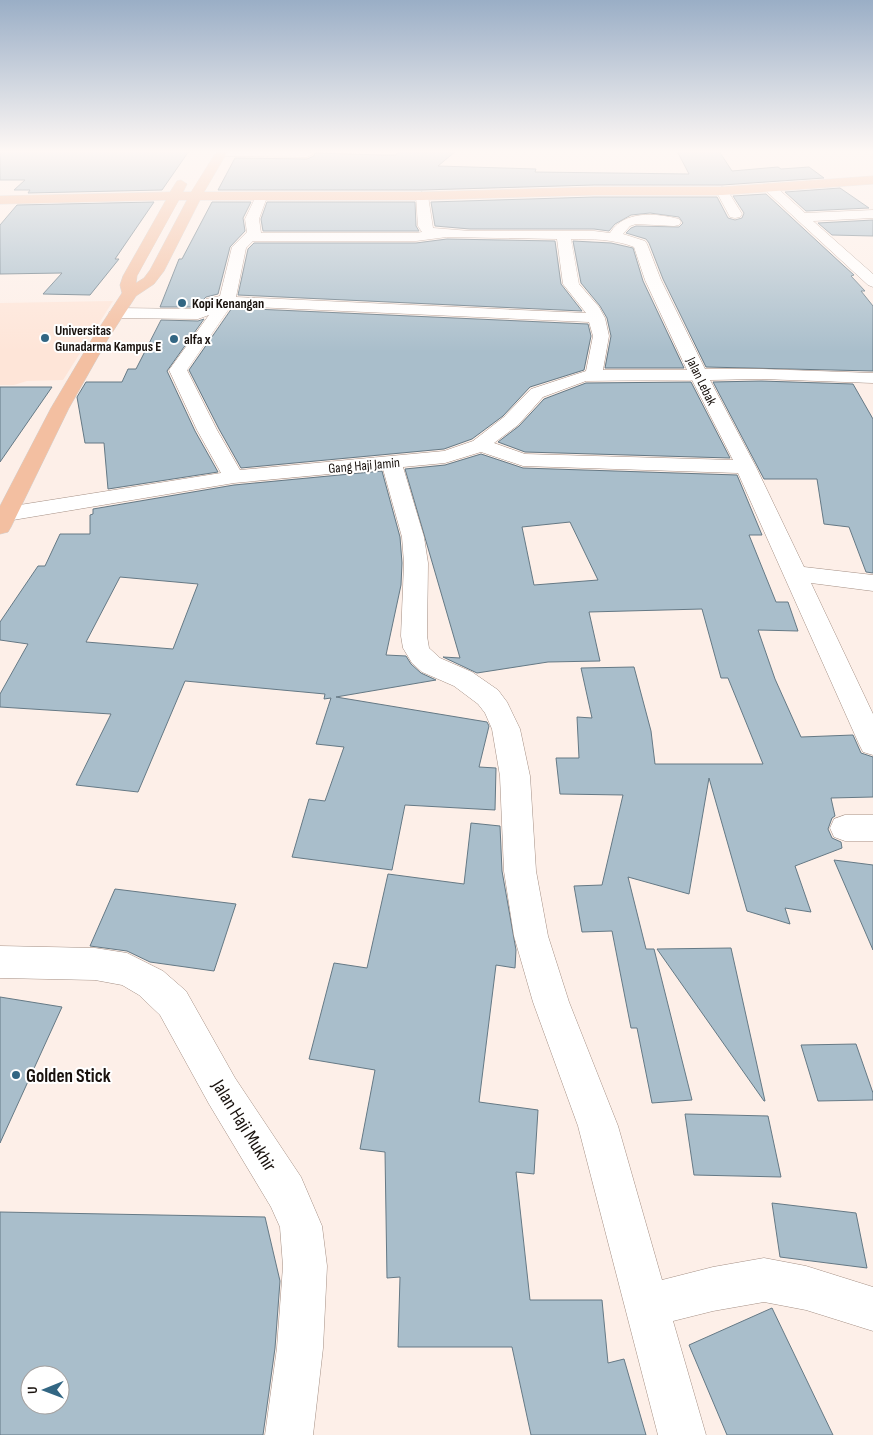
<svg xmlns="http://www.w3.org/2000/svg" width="873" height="1435" viewBox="0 0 873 1435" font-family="'Sofia Sans Condensed',sans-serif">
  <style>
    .built { fill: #fee5d8 }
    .building { fill: #a9becb; stroke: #657985; fill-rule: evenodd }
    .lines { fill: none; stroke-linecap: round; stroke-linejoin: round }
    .minor-casing { stroke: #a59085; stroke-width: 1 }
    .major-casing { stroke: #d1d0cf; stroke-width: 1 }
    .minor { fill: #fff; fill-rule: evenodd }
    .major { fill: #f3bfa1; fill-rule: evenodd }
    .poi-dot { fill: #326683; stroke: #fff; stroke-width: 2 }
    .labels { text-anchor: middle; stroke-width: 4; stroke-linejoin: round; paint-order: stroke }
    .far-poi-label { font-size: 14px; font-weight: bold; fill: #19120e; stroke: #fff; text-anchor: start }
    .far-street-label { font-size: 14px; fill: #19120e; stroke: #fff }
    .near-poi-label { font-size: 19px; font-weight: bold; fill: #19120e; stroke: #fff; text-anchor: start }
    .near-street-label { font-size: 19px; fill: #19120e; stroke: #fff }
  </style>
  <rect width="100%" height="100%" fill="#fdefe8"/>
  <!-- built -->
  <path class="built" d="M113,301L63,380L27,381L14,385H0V303Z"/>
  <!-- building -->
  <g class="building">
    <path d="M0,151H189L162,190L28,193L30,190H14L25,180H0Z"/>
    <path d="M398,151H456L438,166L536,169L535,172L689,174L677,151H719L732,171L778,167L781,169L809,167L824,178L722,185H594L422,190H218L235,158L307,159L314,156L315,153L382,155H396Z"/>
    <path d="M840,188L869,208L806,211L785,192Z"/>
    <path d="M766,194L844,266L854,275L851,276L865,291H861L873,306V371L706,367L663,279L649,243L646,239L626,233L631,228L636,226L679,227L683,223L679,217L650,213L631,215L615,224L609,231L594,229H470L435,226L431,202L594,197H717L728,218L735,220L742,218L744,213L733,196Z"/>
    <path d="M154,202L115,259H119L90,295L43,294L62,273L0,274V225L17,205Z"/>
    <path d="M212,202H251L243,218L245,231L230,247L218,294L206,297L196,307H160L179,259H182Z"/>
    <path d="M267,202H415L416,226L419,231H263L261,219Z"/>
    <path d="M873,220V236L832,235L818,223Z"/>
    <path d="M447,239L555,241L561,284L582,311L238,295L248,249L254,243H416Z"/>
    <path d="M573,241L611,243L633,248L643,281L684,368H605L611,336L607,318L600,306L581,283Z"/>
    <path d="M232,308L588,324L591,336L584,370L530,387L503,416L472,439L444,449L241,468L219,429L189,370Z"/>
    <path d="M204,319L167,371L195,431L218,472L108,489L104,443H85L77,397L86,382H122L128,369H136L161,320L198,321Z"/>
    <path d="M761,381L853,384L873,419V573L866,572L849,527L824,524L817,479H764L713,382Z"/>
    <path d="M691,382L730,458L525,452L498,442L519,426L544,399L586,383Z"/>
    <path d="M0,387H52L0,462Z"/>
    <path d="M481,454L523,468L737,475L762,535H749L776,602H788L798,631L758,630L775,679L801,737L853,735L861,753L873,757V797L831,798L835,816L832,818L828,829L832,838L841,842L842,848L795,866L811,912L785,908L790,924L747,911L709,778L689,894L628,877L646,949H654L692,1100L652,1103L637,1028H631L612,931L582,932L574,886L602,885L623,795L560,794L556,758H579L577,717L592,718L581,668L634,667L651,731L655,764H763L728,678H721L702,609L589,612L600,661L548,662L477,673L443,657L460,658L405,469L445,465ZM570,522L598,580L534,585L522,527Z"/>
    <path d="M382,471L400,537L402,563L401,585L386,655L406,656L411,664L421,673L436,680L336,697L487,722L489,726L479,767L496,768L495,810L405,805L392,870L292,857L309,799L325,801L344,747L316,744L331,698L324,699L325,694L185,681L138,792L76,785L111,714L0,707V694L28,644L0,640V622L38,566H45L60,534H90V515L93,514V509L234,485ZM120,577L198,584L173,649L86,642Z"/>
    <path d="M471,823L500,826L502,871L516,950L515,968L496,965L479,1102L538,1110L534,1174L516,1172L530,1300H602L608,1363L624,1359L646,1435H531L512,1347H398L400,1277L387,1278L385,1152L360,1149L375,1070L309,1059L334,963L367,968L388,874L464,884Z"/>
    <path d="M834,860L873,865V950Z"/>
    <path d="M115,889L236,904L214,971L150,962L127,951L90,946Z"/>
    <path d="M731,948L765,1101H764L657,949Z"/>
    <path d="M0,997L62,1007L0,1143Z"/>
    <path d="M856,1044L873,1093V1100L818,1101L801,1045Z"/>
    <path d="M685,1114L768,1116L781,1177L694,1175Z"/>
    <path d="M772,1203L856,1213L867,1268L780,1257Z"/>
    <path d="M0,1212L265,1217L280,1281L275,1348L263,1435H0ZM30,1375H60V1405H30Z"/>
    <path d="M772,1308L833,1435H727L689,1345Z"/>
  </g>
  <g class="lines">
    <!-- minor casing -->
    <g class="minor-casing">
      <g id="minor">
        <path d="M216,151H307L313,154L307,157L220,156L216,155L214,153Z"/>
        <path d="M770,184L774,185L805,213L873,210V218L813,221L873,274V287L868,285L766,191L764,188L766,185Z"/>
        <path d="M722,187L726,188L742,214L740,217L735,218L730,217L716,191Z"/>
        <path d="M422,192L428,196L433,228L470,231H594L610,233C624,210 655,213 679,219L681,222L679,225L674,226L636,224L630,226L623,234L645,241L647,244L661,280L705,369H761L873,373V383L761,379L710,380L756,467L804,567L873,575V591L811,583L873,714V755L863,752L859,744L738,473L523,466L481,452L445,463L403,467L424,537L428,563L427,636L429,648L440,658L472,672L498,690L507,702L520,729L530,776L536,871L548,936L569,1002L618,1126L662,1280L713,1267L764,1258L806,1266L873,1287V1331L806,1310L764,1302L713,1311L673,1321L706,1435H658L578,1126L533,1002L514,936L504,871L500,776L492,729L485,713L478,704L454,686L422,672L412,663L403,648L401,636L404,563L402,537L383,469L234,483L7,521L0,519V509L7,507L221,473L197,430L169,370L209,315L198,319L117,318L111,316L109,313L111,310L117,308L197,309L206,299L220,296L232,247L247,232L245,219L257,194L261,193L267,197L259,219L261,233H416L422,232L418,226L416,196ZM447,237L557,239L563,284L586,313L236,297L246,248L253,241H416ZM571,239C592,239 614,239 634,247L645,280L687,370H603L609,336L605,318L599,307L579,284ZM231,306L589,322L593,336L586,371L531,389L504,417L473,441L444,451L240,470L217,430L187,370ZM692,380L733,460L525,454L494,443L518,425L543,397L586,381Z"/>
        <path d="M845,815H873V841H845L834,837L830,828L834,819Z"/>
        <path d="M0,946L95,948L127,953L163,971L186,991L235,1078L301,1177L322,1226L327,1266L323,1348L313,1435H265L277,1348L283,1266L280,1227L271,1207L209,1104L160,1015L139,995L122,985L95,980L0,978Z"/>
      </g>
    </g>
    <!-- major casing -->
    <g class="major-casing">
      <path id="major" d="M217,151H228L204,192H422L594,187H722L873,176V184L722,195H594L422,200H200L164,271L154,284L136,296L108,339L69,408L11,527L8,532L0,534V506L51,408L92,339L122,293L120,285L123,276L166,200L0,204V196L170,192L177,181L181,180L187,184L183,192H191ZM179,200H187L150,270L144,278L136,283L137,276Z"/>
    </g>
    <!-- minor -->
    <use href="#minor" class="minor"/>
    <!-- major -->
    <use href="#major" class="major"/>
  </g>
  <!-- sky -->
  <linearGradient id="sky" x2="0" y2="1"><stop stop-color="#9aaec6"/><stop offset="0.43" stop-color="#fef8f5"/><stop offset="1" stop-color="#fef8f5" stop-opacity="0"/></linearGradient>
  <rect width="873" height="352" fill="url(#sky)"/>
  <!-- markers -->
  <g class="poi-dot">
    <circle cx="182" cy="303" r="5"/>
    <circle cx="45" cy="338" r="5"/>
    <circle cx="174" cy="339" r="5"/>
    <circle cx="16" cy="1075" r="5"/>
  </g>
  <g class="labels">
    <!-- far-poi labels -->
    <g class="far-poi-label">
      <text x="192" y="308">Kopi Kenangan</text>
      <text x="55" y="335">Universitas<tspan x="55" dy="16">Gunadarma Kampus E</tspan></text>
      <text x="184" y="344">alfa x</text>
    </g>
    <!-- far-street labels -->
    <g class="far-street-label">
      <text transform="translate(702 381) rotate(64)" y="5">Jalan Lebak</text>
      <text transform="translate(364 465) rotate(-5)" y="5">Gang Haji Jamin</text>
    </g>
    <!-- near-poi labels -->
    <g class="near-poi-label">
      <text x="26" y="1082">Golden Stick</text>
    </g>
    <!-- near-street labels -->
    <g class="near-street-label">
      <text transform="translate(245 1125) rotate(58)" y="7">Jalan Haji Mukhir</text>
    </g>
  </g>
  <!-- north arrow -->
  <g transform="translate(45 1390) rotate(269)"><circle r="24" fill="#ffffff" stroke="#a3a09f"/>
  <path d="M0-4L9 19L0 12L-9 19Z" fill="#326683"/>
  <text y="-8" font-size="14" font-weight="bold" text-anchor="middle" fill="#19120e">U</text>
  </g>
</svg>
